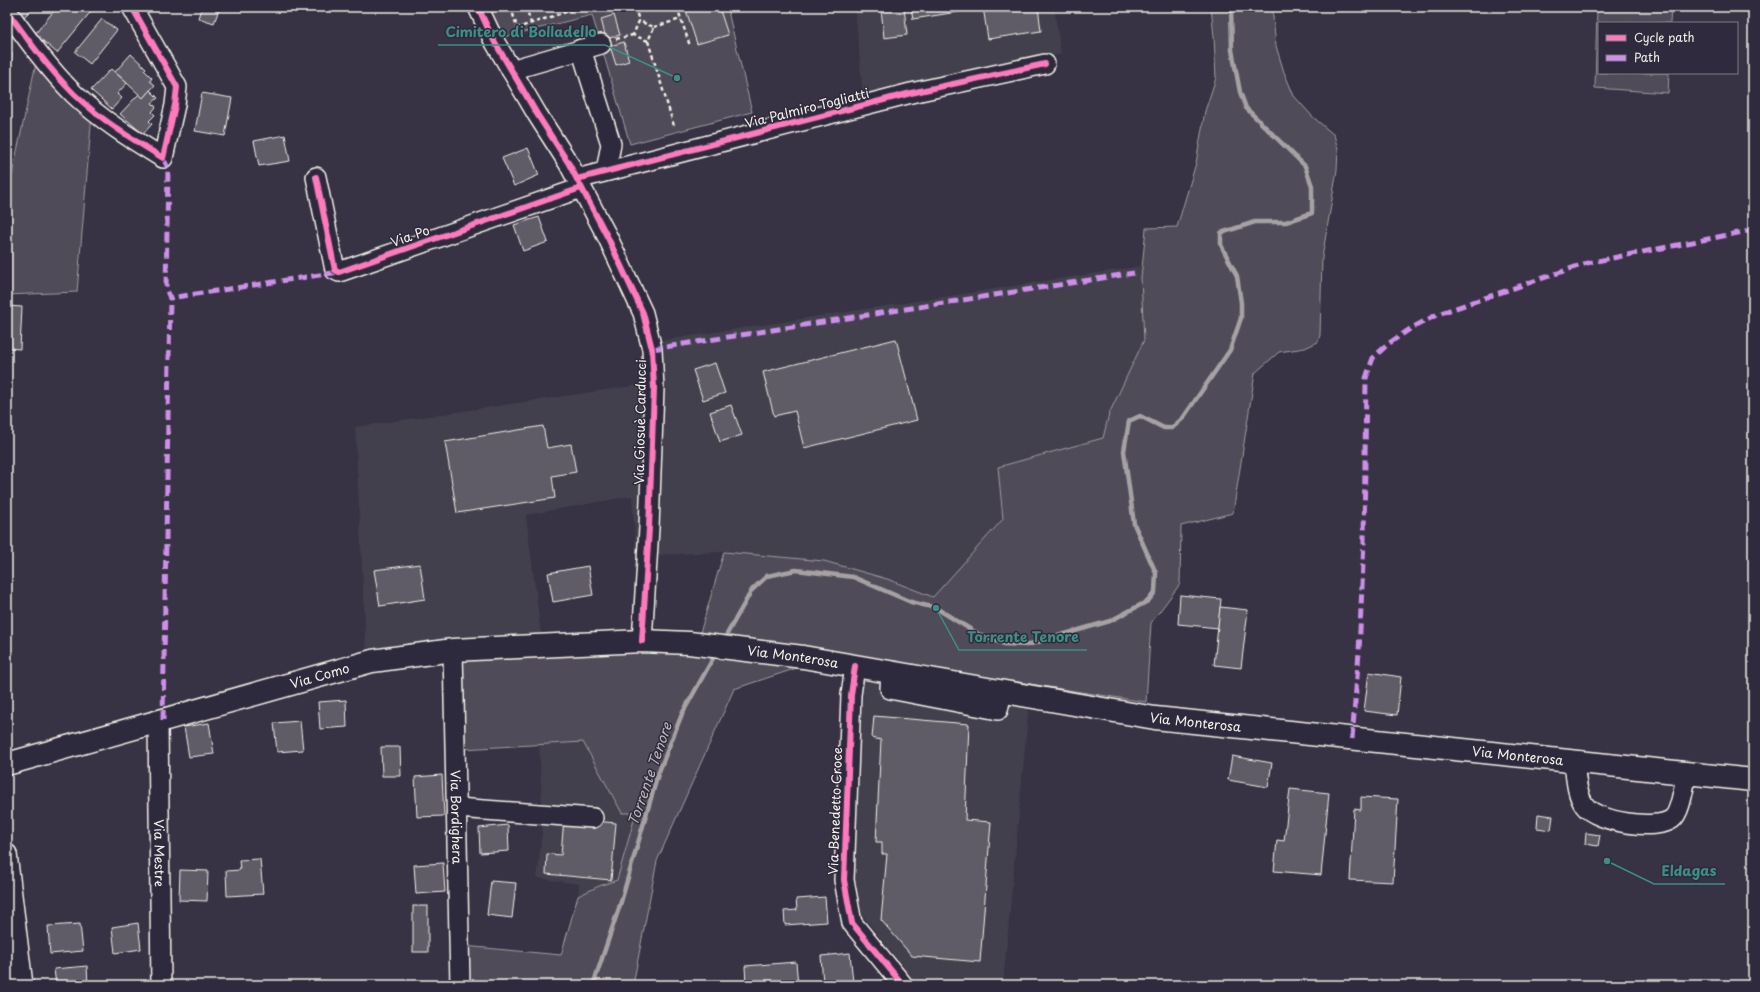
<svg xmlns="http://www.w3.org/2000/svg" width="1760" height="992" viewBox="0 0 1760 992" font-family="'Playpen Sans',sans-serif">
  <style>
    .built { fill: #433f4e }
    .green { fill: #504b59; stroke: #a29ea0 }
    .lines { fill: none; stroke-linecap: round; stroke-linejoin: round }
    .stream { stroke: #a6a2a4; stroke-width: 4.5 }
    .building { fill: #5f5c67; stroke: #f4f1e8 }
    .minor-casing { stroke: #f4f1e8; stroke-width: 22 }
    .major-casing { stroke: #f4f1e8; stroke-width: 25 }
    .path { stroke: #f4f1e8; stroke-width: 2.5; stroke-dasharray: 4 3; stroke-linecap: butt }
    .minor { stroke: #2f2a3d; stroke-width: 19 }
    .major { stroke: #2f2a3d; stroke-width: 22 }
    .quiet { stroke: #ce8fe9; stroke-width: 5; stroke-dasharray: 10 5; stroke-linecap: butt }
    .cycleway-casing { stroke: #2f2a3d; stroke-width: 8 }
    .cycleway { stroke: #fd7abc; stroke-width: 6 }
    .labels { text-anchor: middle; stroke-width: 3; stroke-linejoin: round; paint-order: stroke }
    .street-label { font-size: 13px; fill: #f4f1e8; stroke: #2f2a3d }
    .water-label { font-size: 14px; font-style: italic; fill: #bab6b5; stroke: #2f2a3d }
    .leader { fill: none; stroke: #3d8f86; stroke-width: 1.5 }
    .callout-dot { fill: #3d8f86; stroke: #2f2a3d; stroke-width: 1.5 }
    .callout-label { font-size: 14px; text-anchor: middle; font-weight: bold; fill: #3d8f86; stroke: #2f2a3d; stroke-width: 3; stroke-linejoin: round; paint-order: stroke }
  </style>
  <rect width="100%" height="100%" fill="#373244"/>
  <filter id="ink" filterUnits="userSpaceOnUse"><feTurbulence type="fractalNoise" baseFrequency=".025" numOctaves="2"/><feDisplacementMap in="SourceGraphic" scale="8" xChannelSelector="R" yChannelSelector="G"/><feConvolveMatrix kernelMatrix="1 2 1 2 8 2 1 2 1" color-interpolation-filters="sRGB"/></filter>
  <g filter="url(#ink)">
    <!-- built -->
    <g class="built">
      <path d="M855,7H1054L1061,54L863,98Z"/>
      <path d="M1142,266L1144,340L1109,414L1103,438L998,467L1003,519L933,597L887,579L824,561L724,552L636,556L632,496L526,515L541,634L366,648L355,427L652,383L645,343Z"/>
      <path d="M865,658L1031,684L1003,985H917L863,916L851,880Z"/>
      <path d="M583,742L622,813H636L617,880L599,886L578,896L579,884L537,878L543,823L539,744Z"/>
    </g>
    <!-- green -->
    <g class="green">
      <path d="M487,7H727L752,112L630,144L592,15L504,37Z"/>
      <path d="M1211,7H1272L1276,46L1284,72L1294,96L1313,117L1334,135L1338,149L1337,170L1322,258L1320,335L1318,342L1305,348L1279,352L1255,373L1233,513L1181,526L1180,584L1151,623L1146,702L700,633L724,552L824,561L887,579L933,597L1003,519L998,467L1103,438L1109,414L1144,340L1141,278L1146,228L1177,227L1196,163L1205,111L1216,78L1214,37Z"/>
      <path d="M1597,7H1671L1670,23H1599V73H1669L1668,93L1595,88Z"/>
      <path d="M37,58L92,114L77,292L7,295V198Z"/>
      <path d="M643,651L708,653L797,668L734,689L657,861L633,985H452L453,945L561,955L578,896L599,886L617,880L636,813H622L583,742L463,749L462,661Z"/>
    </g>
    <g class="lines">
      <!-- stream -->
      <g class="stream">
        <path d="M723,641L752,590L767,576L796,570L853,577L911,602L936,608L978,634L1004,644L1027,645L1110,621L1148,601L1155,592L1156,573L1134,524L1124,451L1129,421L1140,416L1164,428H1172L1183,418L1230,350L1241,318V303L1237,276L1221,245V233L1255,222H1286L1312,213V186L1305,166L1246,108L1240,92L1232,50L1231,7"/>
        <path d="M593,985L620,905L658,774L682,714L716,653"/>
      </g>
    </g>
    <!-- building -->
    <g class="building">
      <path d="M14,7H34L24,17Z"/>
      <path d="M57,7H88L92,10L57,53L35,34Z"/>
      <path d="M195,7H220L214,23L198,18L201,9Z"/>
      <path d="M685,7H719L728,35L697,44Z"/>
      <path d="M904,7L907,35L884,38L881,8Z"/>
      <path d="M911,7H983V8L913,19Z"/>
      <path d="M983,7H1038L1041,31L988,39Z"/>
      <path d="M614,15L620,35L606,39L601,19Z"/>
      <path d="M102,19L117,30L90,64L75,52Z"/>
      <path d="M624,42L629,61L616,65L610,46Z"/>
      <path d="M7,53L12,54L9,81H7Z"/>
      <path d="M131,54L146,68L144,70L152,78L150,81L155,85L143,98L115,72Z"/>
      <path d="M111,69L127,83L117,94L122,98L112,109L91,90Z"/>
      <path d="M150,90L158,98L152,103L156,107L152,112L155,115L149,121L152,124L143,134L120,114L139,94L143,98Z"/>
      <path d="M202,93L232,98L225,136L195,131Z"/>
      <path d="M285,135L290,161L259,166L254,141Z"/>
      <path d="M528,148L539,175L514,186L502,158Z"/>
      <path d="M539,217L548,242L523,251L514,225Z"/>
      <path d="M7,306L22,307L20,349L7,348Z"/>
      <path d="M896,339L917,420L804,448L795,411L774,416L763,372Z"/>
      <path d="M715,363L725,393L703,400L693,370Z"/>
      <path d="M731,405L742,435L720,442L710,412Z"/>
      <path d="M543,426L547,448L571,444L576,472L552,476L555,498L457,513L445,442Z"/>
      <path d="M420,564L425,599L380,606L374,570Z"/>
      <path d="M588,566L593,595L553,602L548,573Z"/>
      <path d="M1180,595L1221,599L1218,628L1178,624Z"/>
      <path d="M1220,607L1248,610L1241,668L1214,665Z"/>
      <path d="M1369,672L1401,677L1397,715L1364,711Z"/>
      <path d="M346,700L347,727L320,729L318,702Z"/>
      <path d="M874,716L969,724L965,820L991,822L980,962L912,956L881,920L887,854H882V842H876L881,740L872,738Z"/>
      <path d="M300,721L303,750L277,752L274,723Z"/>
      <path d="M209,723L214,754L189,757L184,727Z"/>
      <path d="M381,747H400L401,776H382Z"/>
      <path d="M1232,756L1272,763L1268,787L1228,780Z"/>
      <path d="M442,775L444,816L417,817L415,777Z"/>
      <path d="M1290,789L1329,793L1321,875L1274,871L1277,840L1284,841Z"/>
      <path d="M1361,797L1398,799L1393,882L1350,880L1354,809L1361,810Z"/>
      <path d="M1538,814L1553,816L1551,830L1537,828Z"/>
      <path d="M564,818L616,823L611,880L546,874L547,854L561,855Z"/>
      <path d="M508,825L509,851L480,853L479,828Z"/>
      <path d="M1586,833L1600,835L1598,846L1585,844Z"/>
      <path d="M260,859L263,894L227,896L226,871L240,870L239,860Z"/>
      <path d="M443,863L445,892L416,894L414,865Z"/>
      <path d="M180,870L208,871L207,901L179,900Z"/>
      <path d="M491,881L516,883L512,918L487,915Z"/>
      <path d="M825,897L827,922L785,925L784,911L797,910L796,899Z"/>
      <rect x="413" y="906" width="15" height="46"/>
      <path d="M138,923L141,949L115,953L112,927Z"/>
      <path d="M80,924L83,951L50,954L48,926Z"/>
      <path d="M850,953L853,982L823,984L821,956Z"/>
      <path d="M796,962L798,985H746L745,966Z"/>
      <path d="M87,966L88,985H56L54,969Z"/>
    </g>
    <g class="lines">
      <!-- minor casing -->
      <g class="minor-casing">
        <g id="minor">
          <path d="M478,7L493,39L537,114L569,164L608,238L643,313L652,349L654,388L649,528L642,641"/>
          <path d="M7,11C28,40 49,69 74,94C101,120 132,139 163,158L175,105L177,87L132,7"/>
          <path d="M581,49L611,144L606,171"/>
          <path d="M511,70L601,44"/>
          <path d="M316,177L335,270L339,272L581,188"/>
          <path d="M577,179L911,93L1045,64"/>
          <path id="s1" d="M453,650L460,985"/>
          <path d="M855,666L851,695L844,880L852,923L903,985"/>
          <path d="M891,673L890,689L998,710L1002,692"/>
          <path id="s2" d="M158,722L161,985"/>
          <path d="M1574,762C1576,777 1576,794 1585,806C1597,822 1656,831 1672,819C1681,812 1684,784 1687,773"/>
          <path d="M457,808L593,818"/>
          <path d="M7,854L23,985"/>
        </g>
      </g>
      <!-- major casing -->
      <g class="major-casing">
        <g id="major">
          <path id="s3" d="M7,764L372,661L453,650L642,641L689,643L803,657L1155,718L1753,780"/>
        </g>
      </g>
      <!-- path -->
      <g class="path">
        <path d="M511,7L517,28L581,7"/>
        <path d="M526,7L531,23"/>
        <path d="M635,7L639,21L633,35L648,41L654,27L639,21"/>
        <path d="M677,7L690,46"/>
        <path d="M654,27L681,19"/>
        <path d="M616,39L633,35"/>
        <path d="M648,41L674,126"/>
      </g>
      <!-- minor -->
      <use href="#minor" class="minor"/>
      <!-- major -->
      <use href="#major" class="major"/>
      <!-- quiet -->
      <g class="quiet">
        <path d="M163,158L168,168L166,289L170,298L339,272"/>
        <path d="M652,349L1134,273"/>
        <path d="M163,720L170,298"/>
        <path d="M1352,739L1359,652L1364,541L1366,378L1373,358L1388,344L1410,329L1438,314L1587,263L1753,230"/>
      </g>
      <!-- cycleway casing -->
      <g class="cycleway-casing">
        <g id="cycleway">
          <path d="M478,7L493,39L537,114L569,164L608,238L643,313L652,349L654,388L649,528L642,641"/>
          <path d="M7,11C28,40 49,69 74,94C101,120 132,139 163,158L175,105L177,87L132,7"/>
          <path d="M316,177L335,270L339,272L581,188"/>
          <path d="M577,179L911,93L1045,64"/>
          <path d="M855,666L851,695L844,880L852,923L903,985"/>
        </g>
      </g>
      <!-- cycleway -->
      <use href="#cycleway" class="cycleway"/>
    </g>
  </g>
  <g class="labels">
    <!-- street labels -->
    <g class="street-label">
      <text transform="translate(807 108) rotate(-14)" y="5">Via Palmiro Togliatti</text>
      <text transform="translate(410 236) rotate(-19)" y="5">Via Po</text>
      <text transform="translate(640 422) rotate(-89)" y="5">Via Giosuè Carducci</text>
      <text dy="5" stroke="none"><textPath href="#s3" startOffset="802">Via Monterosa</textPath></text>
      <text dy="5" stroke="none"><textPath href="#s3" startOffset="325">Via Como</textPath></text>
      <text dy="5" stroke="none"><textPath href="#s3" startOffset="1210">Via Monterosa</textPath></text>
      <text dy="5" stroke="none"><textPath href="#s3" startOffset="1534">Via Monterosa</textPath></text>
      <text transform="translate(835 811) rotate(-88)" y="5">Via Benedetto Croce</text>
      <text dy="5" stroke="none"><textPath href="#s1" startOffset="167">Via Bordighera</textPath></text>
      <text dy="5" stroke="none"><textPath href="#s2" startOffset="131">Via Mestre</textPath></text>
    </g>
    <!-- water labels -->
    <g class="water-label">
      <text transform="translate(650 774) rotate(-71)" y="5">Torrente Tenore</text>
    </g>
  </g>
  <!-- callouts -->
  <path class="leader" d="M677 78L605 45H438M936 608L959 650H1087M1607 861L1654 884H1725"/>
  <g class="callout-dot">
    <circle cx="677" cy="78" r="4"/>
    <circle cx="936" cy="608" r="4"/>
    <circle cx="1607" cy="861" r="4"/>
  </g>
  <g class="callout-label">
    <text x="521" y="37">Cimitero di Bolladello</text>
    <text x="1023" y="642">Torrente Tenore</text>
    <text x="1689" y="876">Eldagas</text>
  </g>
  <!-- margin -->
  <rect width="1760" height="992" fill="none" stroke="#2f2a3d" stroke-width="24"/>
  <rect x="12" y="12" width="1736" height="968" fill="none" stroke="#f4f1e8" stroke-width="1.5" filter="url(#ink)"/>
  <!-- legend -->
  <rect x="1598" y="22" width="140" height="52" fill="#2f2a3d" stroke="#7e7a81"/>
  <rect x="1606" y="35" width="20" height="6" fill="#fd7abc" stroke="#7e7a81"/>
  <text x="1634" y="42" font-size="12" fill="#f4f1e8">Cycle path</text>
  <rect x="1606" y="55" width="20" height="6" fill="#ce8fe9" stroke="#7e7a81"/>
  <text x="1634" y="62" font-size="12" fill="#f4f1e8">Path</text>
</svg>
